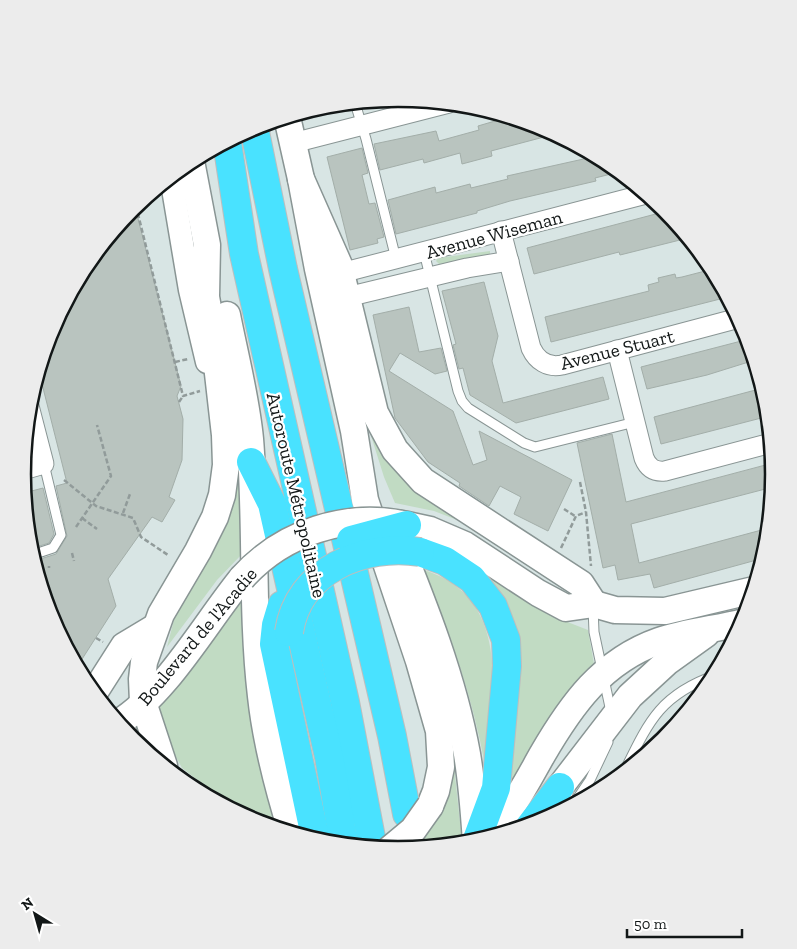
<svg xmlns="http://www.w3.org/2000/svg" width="797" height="949" viewBox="0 0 797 949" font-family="'Zilla Slab',serif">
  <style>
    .green { fill: #c1dbc3 }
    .building { fill: #b9c4bf; stroke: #a3aea9 }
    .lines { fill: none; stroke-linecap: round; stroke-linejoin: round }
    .service-casing { stroke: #899594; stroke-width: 11 }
    .minor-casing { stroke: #899594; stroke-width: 21 }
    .tertiary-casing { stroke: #899594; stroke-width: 25 }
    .secondary-casing { stroke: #899594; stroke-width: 29 }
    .motorway-casing { stroke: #bdbebe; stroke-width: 30 }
    .path { stroke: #919b9a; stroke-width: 2.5; stroke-dasharray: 5 2.5; stroke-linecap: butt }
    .service { stroke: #fff; stroke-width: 9 }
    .minor { stroke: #fff; stroke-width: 19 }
    .tertiary { stroke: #fff; stroke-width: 22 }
    .secondary { stroke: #fff; stroke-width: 26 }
    .motorway { stroke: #49e2ff; stroke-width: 28 }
    .secondary-bridge-casing { stroke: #899594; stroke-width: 29; stroke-linecap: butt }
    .motorway-bridge-casing { stroke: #bdbebe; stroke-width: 30; stroke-linecap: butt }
    .secondary-bridge { stroke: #fff; stroke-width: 26 }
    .motorway-bridge { stroke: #49e2ff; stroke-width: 28 }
    .labels { text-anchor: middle; stroke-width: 4.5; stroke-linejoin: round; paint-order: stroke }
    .street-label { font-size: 19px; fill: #121717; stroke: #fff }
    .rim { fill: none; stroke: #121717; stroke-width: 2.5 }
  </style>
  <rect width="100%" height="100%" fill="#d8e5e4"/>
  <!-- green -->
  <g class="green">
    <path d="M490,251V256L439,264L436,261L438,258Z"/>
    <path d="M367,423L465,523L434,511L395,503L384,477Z"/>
    <path d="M239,476H241L243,553L217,580L167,647L175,616L226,524Z"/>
    <path d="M424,570C515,599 492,699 486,771C474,701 451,636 424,570Z"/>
    <path d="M485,575L547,614L588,630L594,664L506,795L518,676Z"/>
    <path d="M242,595L281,830L243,816L182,768L170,746L157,708Z"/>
    <path d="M453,757L462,841L457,845L405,850Z"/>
  </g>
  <!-- building -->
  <g class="building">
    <path d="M494,113L542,127L544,137L491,151L492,156L462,164L460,153L424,163L423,159L380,170L374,144L436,131L439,141L479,130L478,126L495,121Z"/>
    <path d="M362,148L368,173L362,175L369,204L375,203L384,237L377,239L378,243L350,250L327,157Z"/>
    <path d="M597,156L619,172L595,178L596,181L510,201L477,211V213L396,234L388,200L435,187L436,193L470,184L471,188L508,179L507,176Z"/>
    <path d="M135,207L181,386L177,396L183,419L182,460L169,497L175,500L162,522L152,517L108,579L116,606L77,667L51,618L34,561L56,554L67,536L56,486L67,483L39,372L51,330L86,265Z"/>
    <path d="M667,211L688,238L620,255L619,252L534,274L527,248Z"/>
    <path d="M713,269L728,297L551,342L545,317L649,291L648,285L659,282L658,278L675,274L676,278L682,277Z"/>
    <path d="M484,282L498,336L492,361L503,403L603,377L609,399L516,423L470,395L463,368L459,369L453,345L456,344L442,291Z"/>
    <path d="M409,307L419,352L441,348L447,371L435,374L400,353L389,371L453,411L473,465L487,460L479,431L572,480L548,531L514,514L521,497L500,486L489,506L459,486L460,483L428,462L395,418L373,315Z"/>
    <path d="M749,339L755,360L707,375L647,389L641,367Z"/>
    <path d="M763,388L769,416L661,444L654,417Z"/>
    <path d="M612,434L626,502L773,463V487L631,524L639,563L769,528L764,558L654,588L650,574L618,580L615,565L603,568L577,443Z"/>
    <path d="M43,488L54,534L49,543L30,549L24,493Z"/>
  </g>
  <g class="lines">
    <!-- service casing -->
    <g class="service-casing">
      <g id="service">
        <path d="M355,103L366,139L396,259"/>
        <path d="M424,252L458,391L462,401L468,408L524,443L535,447L635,422"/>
        <path d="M32,555L53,548L61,535L44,464"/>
        <path d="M593,607L594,632L611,712"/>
        <path d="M129,720L134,741"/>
        <path d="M623,774C648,723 659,695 716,675"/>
        <path d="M573,805L590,780L608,742"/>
      </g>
    </g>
    <!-- minor casing -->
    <g class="minor-casing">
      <g id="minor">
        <path d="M293,143L449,103"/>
        <path d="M501,231L531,348C537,361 548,368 562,365L739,318"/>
        <path d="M341,273L646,194"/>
        <path d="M347,297L467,268L509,261"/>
        <path d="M617,350L644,458C648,468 655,472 665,471L771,443"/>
        <path d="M23,470L44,464L29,406"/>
      </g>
    </g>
    <!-- tertiary casing -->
    <g class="tertiary-casing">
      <path id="tertiary" d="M171,177L190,290L207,362"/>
    </g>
    <!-- secondary casing -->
    <g class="secondary-casing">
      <g id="secondary">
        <path d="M287,117L301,179L339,265L375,413L395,450L423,481L581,584L594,604"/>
        <path d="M301,179L318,269L354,431L365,500L419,661L439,731L441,767L436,791L430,806"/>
        <path d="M227,315C235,356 246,397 250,439C257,524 251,611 261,696C266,743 278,788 292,833"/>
        <path d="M407,525L430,530L465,545L538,593L566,608L594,604L615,610L665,611L754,590"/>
        <path d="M395,533C424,605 453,677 467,754C472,783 474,813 476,842"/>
        <path d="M94,693L124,646L154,628"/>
        <path d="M118,723C166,694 206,622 242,578"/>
        <path d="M164,766L143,702L142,679L144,662L161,614L198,551L215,517L222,495L226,465L225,435L215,347L206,297L207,245L191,161"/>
        <path d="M557,809L560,787L630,696L667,662L706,634"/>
        <path d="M481,841C509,818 525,785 542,755C571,705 602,661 659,641C686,632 716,629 744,622"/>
      </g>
    </g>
    <!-- motorway casing -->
    <g class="motorway-casing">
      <g id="motorway">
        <path d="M254,127L283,269L392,736L407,814"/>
        <path d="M227,142L244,254L345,702L373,848"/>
        <path d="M251,462L272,504L329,757L344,845"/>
        <path d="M420,552L445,561L472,579L493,606L506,640L507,666L496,788L476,842"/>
        <path d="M282,605L276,625L274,644L316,841"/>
        <path d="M530,826L560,787"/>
      </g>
    </g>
    <!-- path -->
    <g class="path">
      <path d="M136,206L183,396L200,391"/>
      <path d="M175,362L188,359"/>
      <path d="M179,402L183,396"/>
      <path d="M64,480L96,506L133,518L141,537L168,555"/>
      <path d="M580,482L586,512L591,566"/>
      <path d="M564,509L575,516"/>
      <path d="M123,513L130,494"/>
      <path d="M82,518L97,529"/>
      <path d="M76,527L111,476L97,425"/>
      <path d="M561,548L576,516L586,512"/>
      <path d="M72,553L74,561"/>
      <path d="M49,566V568"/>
      <path d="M96,638L103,642"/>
    </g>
    <!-- service -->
    <use href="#service" class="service"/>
    <!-- minor -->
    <use href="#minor" class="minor"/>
    <!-- tertiary -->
    <use href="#tertiary" class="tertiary"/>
    <!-- secondary -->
    <use href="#secondary" class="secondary"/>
    <!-- motorway -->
    <use href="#motorway" class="motorway"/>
    <!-- secondary-bridge casing -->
    <g class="secondary-bridge-casing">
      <g id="secondary-bridge">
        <path d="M242,578C282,533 347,511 407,525"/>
        <path d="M389,850L413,830L430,806"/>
      </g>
    </g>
    <!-- motorway-bridge casing -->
    <g class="motorway-bridge-casing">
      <g id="motorway-bridge">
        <path d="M351,540L407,525"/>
        <path d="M289,632C298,570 364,543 420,552"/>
      </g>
    </g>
    <!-- secondary-bridge -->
    <use href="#secondary-bridge" class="secondary-bridge"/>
    <!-- motorway-bridge -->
    <use href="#motorway-bridge" class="motorway-bridge"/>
  </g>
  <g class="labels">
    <!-- street labels -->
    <g class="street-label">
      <text transform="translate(494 234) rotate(-15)" y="7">Avenue Wiseman</text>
      <text transform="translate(617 349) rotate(-14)" y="7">Avenue Stuart</text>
      <text transform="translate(297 495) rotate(77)" y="7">Autoroute Métropolitaine</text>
      <text transform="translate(197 636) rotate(-50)" y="7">Boulevard de l'Acadie</text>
    </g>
  </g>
  <!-- crop -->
  <path d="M0 0H797V949H0ZM31 474a367 367 0 1 1 734 0a367 367 0 1 1-734 0Z" fill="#ececec" fill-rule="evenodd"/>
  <path class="rim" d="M31 474a367 367 0 1 1 734 0a367 367 0 1 1-734 0Z"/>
  <!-- north arrow -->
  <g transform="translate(35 914) rotate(323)" stroke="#ffffff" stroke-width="4" paint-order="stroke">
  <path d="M0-4L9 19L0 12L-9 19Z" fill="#121717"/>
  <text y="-8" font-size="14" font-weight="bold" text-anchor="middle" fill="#121717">N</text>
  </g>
  <!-- scale -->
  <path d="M627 929v8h115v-8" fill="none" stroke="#121717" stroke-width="2.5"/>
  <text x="634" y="929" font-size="15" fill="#121717" stroke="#ffffff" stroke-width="4" paint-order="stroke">50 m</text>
</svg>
